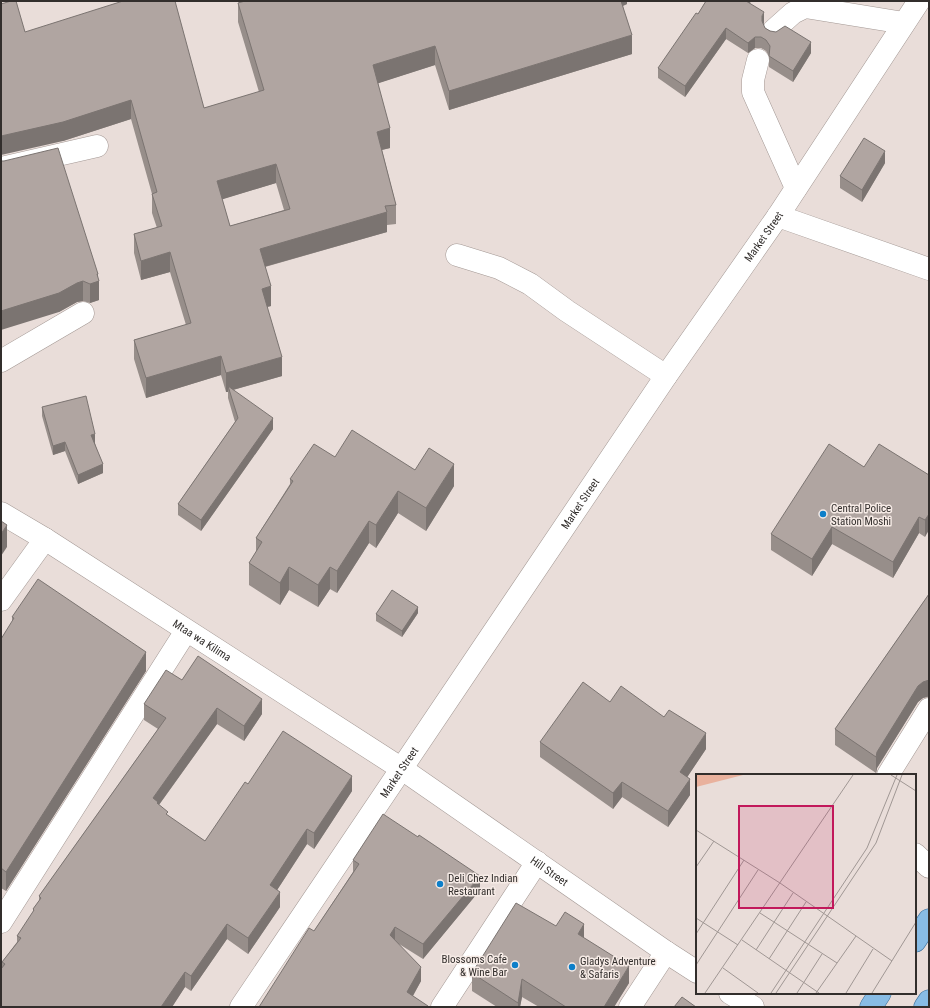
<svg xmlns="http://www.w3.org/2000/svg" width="930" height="1008" viewBox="0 0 930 1008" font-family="'Roboto Condensed',sans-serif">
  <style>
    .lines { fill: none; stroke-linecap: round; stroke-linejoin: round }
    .minor-casing { stroke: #a39894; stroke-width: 23 }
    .major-casing { stroke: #366d99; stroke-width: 23 }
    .minor { stroke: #fff; stroke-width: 22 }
    .major { stroke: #88bce5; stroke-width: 22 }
    .wall { fill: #978e8a; fill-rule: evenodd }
    .shaded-wall { fill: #7b7471 }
    .building { fill: #b0a5a1; stroke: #7b7471; fill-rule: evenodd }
    .poi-dot { fill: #0d7fc9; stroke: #f6ebe6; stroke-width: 1.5 }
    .labels { text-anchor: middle; stroke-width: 3; stroke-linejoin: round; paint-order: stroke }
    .street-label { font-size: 11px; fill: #322e2c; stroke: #f6ebe6 }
    .poi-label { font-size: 11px; fill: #322e2c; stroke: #f6ebe6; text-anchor: start }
    .inset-road { fill: none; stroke: #a09794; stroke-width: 1 }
    .view { fill: #c2185b; fill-opacity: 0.15; stroke: #c2185b; stroke-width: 2 }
    .inset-edge { fill: none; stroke: #322e2c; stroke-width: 2 }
  </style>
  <rect width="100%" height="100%" fill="#e9ddd9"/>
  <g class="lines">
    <!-- minor casing -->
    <g class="minor-casing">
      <g id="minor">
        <path d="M774,30L793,13L805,7L904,23"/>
        <path d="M758,60L753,80V92L796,188"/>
        <path d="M1,168L97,146"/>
        <path d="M778,216L929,269"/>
        <path d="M457,255L499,268L530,284L567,311L666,376"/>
        <path d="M1,361L83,313"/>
        <path id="s1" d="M1,513L45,539L402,769L666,952L697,972"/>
        <path d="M1,600L45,539"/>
        <path d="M888,775L929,709"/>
        <path d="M915,854L929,867"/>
        <path d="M1,922L186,631"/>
        <path d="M730,993L753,1007"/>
        <path id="s2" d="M241,1007L666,376L778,216L919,1"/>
        <path d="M442,1007L537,862"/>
        <path d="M630,1007L666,952"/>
      </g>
    </g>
    <!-- major casing -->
    <g class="major-casing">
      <g id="major">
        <path d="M915,941L929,920"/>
        <path d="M871,1007L880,993"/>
        <path d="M925,1007L929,1001"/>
      </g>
    </g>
    <!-- minor -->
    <use href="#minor" class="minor"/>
    <!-- major -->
    <use href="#major" class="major"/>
  </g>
  <!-- wall -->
  <g class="wall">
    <path d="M627,1V4L623,6L632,54L449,110L435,65L378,83L390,148L382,150L396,205V224L387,225V232L265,267L271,306L267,307L282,376L233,390L273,429L201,531L178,515V504L235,422L228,398V392H226L221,375L146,398L134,359V340L186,325L170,272L141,280L134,253V234L157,228L152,213V194L131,119L63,141L25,32L204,108L259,92L238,22V3ZM276,183L284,210L230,226L222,199Z"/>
    <path d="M706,1H751L750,3L764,23L763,24L765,28L811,53L793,82L769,67V56L766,51L761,48H755L748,53L726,39L685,97L658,78V68L698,14Z"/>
    <path d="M1,161L98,278L99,300L90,303L83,301L77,302L59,312Z"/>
    <path d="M885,163L862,202L840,188V176Z"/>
    <path d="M42,407L95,443L103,473L78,484L65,451L53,455L42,416Z"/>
    <path d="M335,457L415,470L454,486L426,531L398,513L376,548L369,543L337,593L330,589L318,607L289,590L280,605L249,585V563L256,552V538L290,484V479Z"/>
    <path d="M864,467L929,475L925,537L919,533L893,578L832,544L812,576L771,550V534Z"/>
    <path d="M929,594V697L923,698L918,702L877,768L876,773L835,745V729Z"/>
    <path d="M418,613L402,637L376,621V614Z"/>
    <path d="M12,617L146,671L6,891L1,888V639L12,622Z"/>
    <path d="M182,680L262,714L244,741L217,724L159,805L168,816L205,841L248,784L352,791L314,849L307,844L277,890L280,907L248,954L227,939L191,991L185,987L172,1007H1L2,962L17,942V936L33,913V909L39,901V896L158,729L144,720V704Z"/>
    <path d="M610,702L706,749L687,777L690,795L668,827L622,797L613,809L540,757V742Z"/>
    <path d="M353,860L480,890L423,959L399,944L421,981L413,996L428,1007L314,931L353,872Z"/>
    <path d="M556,926L584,938L629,983L614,1007H539L522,997L520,1007H497L472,991V973Z"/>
  </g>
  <!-- shaded-wall -->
  <g class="shaded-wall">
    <path d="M617,1H627V4L617,8Z"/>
    <path d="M745,1H751L745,11Z"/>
    <path d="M764,12V23L762,26V32V16Z"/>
    <path d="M726,28V39L685,97V86Z"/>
    <path d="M632,35V54L449,110V91Z"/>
    <path d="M755,37V48L748,53V43Z"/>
    <path d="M811,42V53L793,82V71Z"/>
    <path d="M435,46V65L373,85V65Z"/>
    <path d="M131,100V119L63,141L1,155V136Z"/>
    <path d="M390,128V148L377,151V132Z"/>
    <path d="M885,151V163L862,202V190Z"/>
    <path d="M276,164V183L217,201V181Z"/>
    <path d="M387,212V232L260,268V249Z"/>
    <path d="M170,252V272L141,280V261Z"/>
    <path d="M97,274H98V281H99V300L90,303V284Z"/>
    <path d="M83,281V301L77,302L59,312L1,330V311L77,283Z"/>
    <path d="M271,286V306L262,308V289Z"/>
    <path d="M221,356V375L146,398V378Z"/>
    <path d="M282,357V376L229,391L228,386V392H226V373Z"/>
    <path d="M273,418V429L201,531V520Z"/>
    <path d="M95,434V443L91,444V435Z"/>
    <path d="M65,442V451L53,455V446Z"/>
    <path d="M103,464V473L78,484V475Z"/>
    <path d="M454,464V486L426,531V508Z"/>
    <path d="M398,491V513L376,548V525Z"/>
    <path d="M929,514V530L925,537V520Z"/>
    <path d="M919,517V533L893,578V562Z"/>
    <path d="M369,521V543L337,593V571Z"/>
    <path d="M7,525V547L1,556V534Z"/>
    <path d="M832,527V544L812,576V559Z"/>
    <path d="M289,567V590L280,605V583Z"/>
    <path d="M330,567V589L318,607V585Z"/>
    <path d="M418,607V613L402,637V631Z"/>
    <path d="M146,652V671L6,891V872Z"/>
    <path d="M929,680V696L923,698L918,702L877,768L876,773V757L877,752L918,686L923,682Z"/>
    <path d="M262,699V714L244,741V726Z"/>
    <path d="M217,708V724L158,806L153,798Z"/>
    <path d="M706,733V749L680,788V772Z"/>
    <path d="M352,776V791L314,849V833Z"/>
    <path d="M690,779V795L668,827V811Z"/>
    <path d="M622,782V797L613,809V793Z"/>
    <path d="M307,829V844L270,901V885Z"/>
    <path d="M480,876V890L423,959V944Z"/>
    <path d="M280,892V907L248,954V938Z"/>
    <path d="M227,924V939L191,991V976Z"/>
    <path d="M584,924V941L578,934Z"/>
    <path d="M395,927V942L390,935Z"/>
    <path d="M629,966V983L614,1007H604Z"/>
    <path d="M421,967V981L407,1006V992Z"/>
    <path d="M185,972V987L172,1007H161Z"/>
    <path d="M522,979V997L520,1007H518V1003Z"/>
  </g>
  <!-- building -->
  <g class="building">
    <path d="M11,1H16L25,32L123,1H175L204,108L264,90L238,3L245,1H621L632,35L449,91L435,46L373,65L390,128L377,132L396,205L385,206L387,212L260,249L271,286L262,289L282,357L226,373L221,356L146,378L134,340L191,323L170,252L141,261L134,234L162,226L152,194L157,192L131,100L63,122L1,136V4ZM276,164L290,209L230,226L217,181Z"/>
    <path d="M706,1H746L764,12L762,16V21L765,28L770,31L776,32L785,26L811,42L793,71L769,56L770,46L766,40L761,37H755L748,43L726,28L685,86L658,68L696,13L698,14Z"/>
    <path d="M864,138L885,151L862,190L840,176Z"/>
    <path d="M58,148L98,274H97L99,281L90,284L83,281L77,283L59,293L1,311V161H4Z"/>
    <path d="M228,386L273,418L201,520L178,504L238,418Z"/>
    <path d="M86,396L95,434L91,435L103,464L78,475L65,442L53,446L42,407Z"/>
    <path d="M352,430L415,470L429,448L454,464L426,508L398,491L376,525L369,521L337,571L330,567L318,585L289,567L280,583L249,563L262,542L256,538L293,481L290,479L314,444L335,457Z"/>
    <path d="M829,444L864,467L879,444L929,475V514L925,520L919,517L893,562L832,527L812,559L771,534Z"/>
    <path d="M1,521L7,525L1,534Z"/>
    <path d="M38,579L146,652L6,872L1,868V639L14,618L12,617Z"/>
    <path d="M392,590L418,607L402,631L376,614Z"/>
    <path d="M929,594V680L923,682L918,686L877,752L876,757L835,729Z"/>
    <path d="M198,656L262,699L244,726L217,708L153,798L158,802L157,803L168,812L166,814L205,841L245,782L248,784L283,731L352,776L314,833L307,829L270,885L280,892L248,938L227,924L191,976L185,972L161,1007H1V969L5,964L2,962L21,938L17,936L34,910L33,909L41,898L39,896L166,718L144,704L166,670L182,680Z"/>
    <path d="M583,682L610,702L621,686L664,717L669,710L706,733L680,772L690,779L668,811L622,782L613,793L540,742Z"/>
    <path d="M383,814L418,837L419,835L480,876L423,944L395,927L390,935L421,967L407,992L428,1006L427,1007H259L309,928L314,931L359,864L353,860Z"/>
    <path d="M516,903L556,926L565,912L584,924L578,934L629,966L604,1007H566L522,979L518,1003L472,973Z"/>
    <path d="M682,997L696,1007H674Z"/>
  </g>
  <!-- markers -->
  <g class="poi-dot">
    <circle cx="823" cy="514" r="4"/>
    <circle cx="440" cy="884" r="4"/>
    <circle cx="515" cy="965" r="4"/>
    <circle cx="572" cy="967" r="4"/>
  </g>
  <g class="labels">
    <!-- street labels -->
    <g class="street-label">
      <text dy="4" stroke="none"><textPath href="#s2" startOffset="931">Market Street</textPath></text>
      <text dy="4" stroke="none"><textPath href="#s2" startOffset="607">Market Street</textPath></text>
      <text dy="4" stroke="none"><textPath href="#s1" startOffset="238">Mtaa wa Kilima</textPath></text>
      <text dy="4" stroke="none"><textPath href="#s2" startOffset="283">Market Street</textPath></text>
      <text dy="4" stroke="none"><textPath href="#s1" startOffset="655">Hill Street</textPath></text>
    </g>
    <!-- poi labels -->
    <g class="poi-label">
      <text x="831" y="512">Central Police<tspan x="831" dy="13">Station Moshi</tspan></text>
      <text x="448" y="882">Deli Chez Indian<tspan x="448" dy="13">Restaurant</tspan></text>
      <text x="507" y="963" text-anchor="end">Blossoms Cafe<tspan x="507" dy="13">&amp; Wine Bar</tspan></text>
      <text x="580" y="965">Gladys Adventure<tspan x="580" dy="13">&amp; Safaris</tspan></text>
    </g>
  </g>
  <!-- overview -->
  <g transform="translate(696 774)">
    <rect width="220" height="220" fill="#e9ddd9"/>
    <path d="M0,1H47L0,13Z" fill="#e9b19d"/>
    <path class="inset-road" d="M195,1L220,17M0,56L84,109L196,187M0,93L18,67M64,139L141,189M0,144L42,171M0,160L48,86M46,166L123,219M60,176L97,119M73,185L110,128M0,191L62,96M27,194L62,219M9,219L157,1M75,219L171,74L201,1M80,219L180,69L206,1M101,219L126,180M120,219L160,162M150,219L177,175M176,219L220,148"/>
    <path class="view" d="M43,32H137V134H43Z"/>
    <rect width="220" height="220" class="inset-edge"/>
  </g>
  <!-- border -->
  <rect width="930" height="1008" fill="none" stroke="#322e2c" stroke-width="4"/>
</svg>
